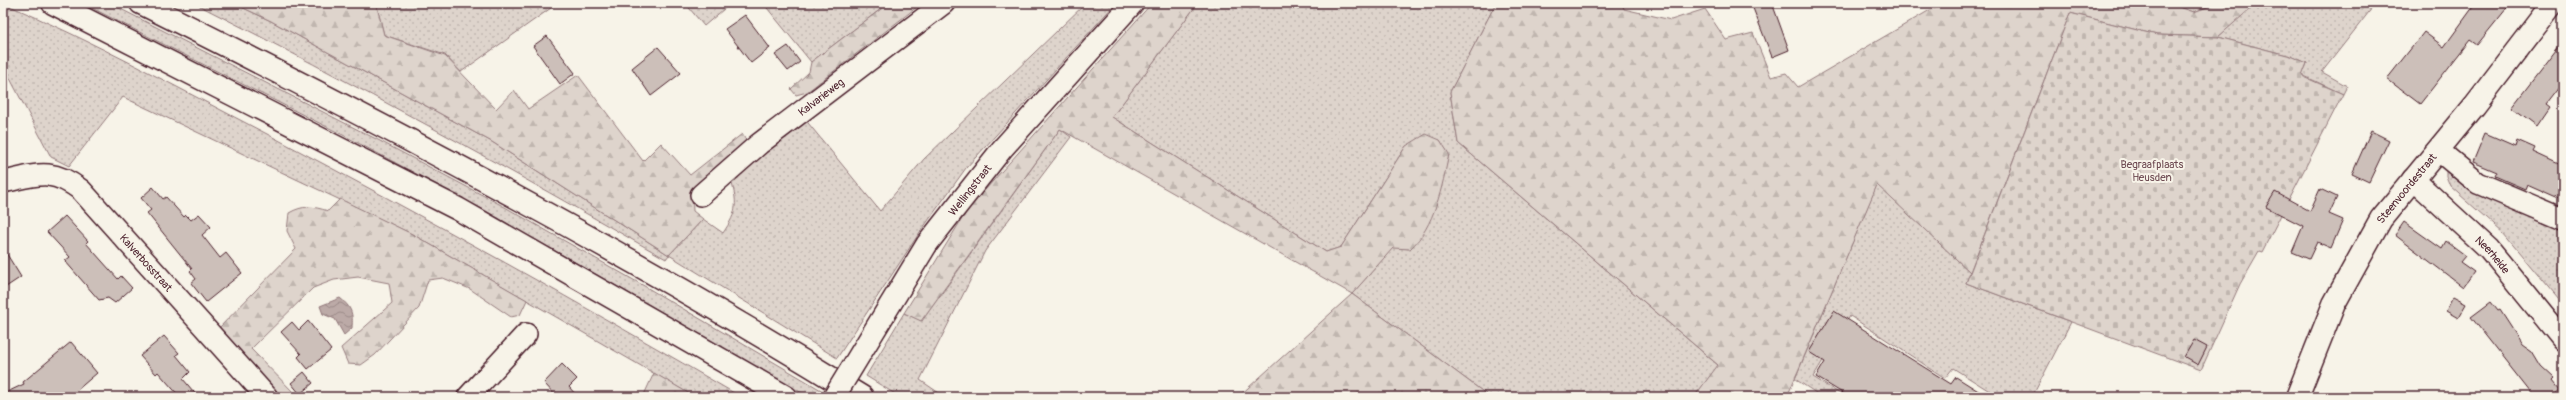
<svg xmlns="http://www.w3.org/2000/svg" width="2566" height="400" viewBox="0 0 2566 400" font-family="Pangolin,sans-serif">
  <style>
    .grass { fill: url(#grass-dots); stroke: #947a7c }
    .forest { fill: url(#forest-firs); stroke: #947a7c }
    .cemetery { fill: url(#cemetery-stones); stroke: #947a7c }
    .water { fill: url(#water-waves); stroke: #8e7275 }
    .building { fill: #ccbfb9; stroke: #4a1f2b }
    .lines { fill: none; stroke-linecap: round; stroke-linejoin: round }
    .street-casing { stroke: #4a1f2b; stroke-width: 24 }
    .secondary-casing { stroke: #4a1f2b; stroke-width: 25 }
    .highway-casing { stroke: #4a1f2b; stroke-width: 25 }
    .street { stroke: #f7f3e8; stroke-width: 21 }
    .secondary { stroke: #f7f3e8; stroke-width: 22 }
    .highway { stroke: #f7f3e8; stroke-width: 22 }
    .street-bridge-casing { stroke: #4a1f2b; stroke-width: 24; stroke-linecap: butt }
    .street-bridge { stroke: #f7f3e8; stroke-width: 21 }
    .labels { text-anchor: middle; stroke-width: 4; stroke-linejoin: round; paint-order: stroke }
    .street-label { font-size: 11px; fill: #4a1f2b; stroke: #f7f3e8 }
    .park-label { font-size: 11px; fill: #6f4c53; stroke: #f7f3e8 }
  </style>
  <defs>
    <pattern id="grass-dots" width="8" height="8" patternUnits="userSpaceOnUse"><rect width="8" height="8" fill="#ded4cc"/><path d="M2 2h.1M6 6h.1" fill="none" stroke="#c0b6af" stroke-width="1.8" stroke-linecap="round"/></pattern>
    <pattern id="forest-firs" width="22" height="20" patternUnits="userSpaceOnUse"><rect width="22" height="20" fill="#ded4cc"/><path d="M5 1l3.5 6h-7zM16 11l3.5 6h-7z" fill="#c0b6af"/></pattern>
    <pattern id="cemetery-stones" width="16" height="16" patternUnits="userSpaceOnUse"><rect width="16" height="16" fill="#ded4cc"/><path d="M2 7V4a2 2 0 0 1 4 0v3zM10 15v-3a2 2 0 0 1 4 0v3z" fill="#c0b6af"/></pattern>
    <pattern id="water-waves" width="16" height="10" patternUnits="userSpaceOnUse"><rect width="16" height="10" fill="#bcaaa7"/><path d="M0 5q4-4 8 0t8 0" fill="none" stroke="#9b8a88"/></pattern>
  </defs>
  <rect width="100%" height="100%" fill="#f7f3e8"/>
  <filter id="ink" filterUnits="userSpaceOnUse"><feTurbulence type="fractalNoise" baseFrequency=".025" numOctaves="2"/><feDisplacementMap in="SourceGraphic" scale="8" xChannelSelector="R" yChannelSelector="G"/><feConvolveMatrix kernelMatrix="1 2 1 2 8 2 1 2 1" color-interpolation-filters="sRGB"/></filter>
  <g filter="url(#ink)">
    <!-- grass -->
    <g class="grass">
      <path d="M3,3C93,41 180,89 267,134C427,218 585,306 741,397H695L412,234L123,97L69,166L51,157L3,65Z"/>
      <path d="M82,3H109L382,142L503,206L646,287L833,397H809L486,211L343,135Z"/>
      <path d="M194,3H233L271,21L492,142L669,255L703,219L723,233C738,211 738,203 730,177L804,118L880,211L924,159L1086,3H1116L966,168L920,232L837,358L669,255L666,259C511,170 354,83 194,3Z"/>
      <path d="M376,3H558L461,72L445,55L384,35Z"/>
      <path d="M685,3H731L704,26Z"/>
      <path d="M763,3H884L886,5L811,62Z"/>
      <path d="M1198,3H1496L1450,92L1458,143L1719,366L1694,397H1490L1352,294L1393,247L1410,249L1434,209L1449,155L1440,140L1406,146L1341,247L1326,252L1112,117Z"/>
      <path d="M2168,3H2218L2194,12Z"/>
      <path d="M2250,3H2376L2322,72L2347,86L2343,94L2302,75L2307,63L2291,56L2218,37L2249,9Z"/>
      <path d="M1060,129L1071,137L985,251L920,380L945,397H900L866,376L904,313L922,321Z"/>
      <path d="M2446,166L2563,225V305L2503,233L2450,186L2446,176Z"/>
      <path d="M1877,184L1970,272L1966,283L2071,322L2032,397H1999L1953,368L1945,378L1850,316L1813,377L1845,397H1822L1795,379Z"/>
    </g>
    <!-- forest -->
    <g class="forest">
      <path d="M233,3H376L384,35L445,56L496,109L514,90L528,109L578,75L643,161L661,143L690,175L742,134L749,145L692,191L693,211L703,219L669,255L492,142L271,21Z"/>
      <path d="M884,3H922L807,92L796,95L791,89L809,72L811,62L885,6Z"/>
      <path d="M1152,3H1198L1112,117L1326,252L1341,247L1406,146L1426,134L1440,140L1449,154C1442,187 1435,226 1410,249L1393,248L1352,294L1490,397H1238L1352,294L1060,129L921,321L904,313L968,209Z"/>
      <path d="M1496,3H1622L1624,9L1671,20L1705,9L1726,40L1753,33L1771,77L1786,73L1798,87L1942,3H2168L2194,12L2218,3H2250V9L2218,37L2157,35L2070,13L1970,272L1877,185L1787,397H1694L1718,365L1458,143L1450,92Z"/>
      <path d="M340,199L412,234L527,300L520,315L511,317L470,289L443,278L428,280L419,308L375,355L361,365L348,364L341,348L392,303L389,283L358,277L334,280L313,288L251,349L298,397H277L216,331L296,249L287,231L289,213C303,205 313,206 328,211Z"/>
      <path d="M654,373L695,397H643Z"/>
    </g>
    <!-- cemetery -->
    <path class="cemetery" d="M2070,13L2157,35L2218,37L2291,56L2307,63L2302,76L2343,94L2262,252L2259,251L2240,284L2201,370L1966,283Z"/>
    <!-- water -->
    <path class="water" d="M340,298C352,308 353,313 352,328L344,335L335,319L323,314L320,306Z"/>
    <!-- building -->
    <g class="building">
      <path d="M1751,3H1772L1789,50L1772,57Z"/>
      <path d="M2476,3H2511L2477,45L2470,40L2420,104L2387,79L2424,32L2444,47Z"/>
      <path d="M745,15L770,48L751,63L725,29Z"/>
      <path d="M547,36L575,73L560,84L533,46Z"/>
      <path d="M2563,41V82L2546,104L2550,107L2537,126L2512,107Z"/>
      <path d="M788,46L800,62L788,71L775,55Z"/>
      <path d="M658,47L681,73L651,96L632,68Z"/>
      <path d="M2371,131L2389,140L2369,182L2352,174Z"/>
      <path d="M2485,133L2515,146L2517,140L2535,148L2533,152L2563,166V200L2527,184L2525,189L2511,183L2495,176L2497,172L2473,162Z"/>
      <path d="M153,187L163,199L166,197L184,217L186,215L191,220L199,214L211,227L202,235L220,258L226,253L242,273L206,302L191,283L196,279L190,271L192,269L147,213L151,210L141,198Z"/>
      <path d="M2320,189L2337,197L2329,214L2343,220L2331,248L2317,242L2309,259L2292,252L2303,226L2266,207L2275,192L2310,211Z"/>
      <path d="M65,216L88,241L86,243L118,279L121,276L132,288L115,303L108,298L99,300L65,261L70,257L47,232Z"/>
      <path d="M2404,222L2442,249L2446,242L2465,256L2460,262L2474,272L2463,287L2395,235Z"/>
      <path d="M3,248L21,277L3,289Z"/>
      <path d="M2453,297L2466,304L2458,318L2446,311Z"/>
      <path d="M2491,302L2498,311L2500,310L2522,344L2532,351L2541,366L2554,378L2552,380L2559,389L2549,397H2534L2471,317Z"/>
      <path d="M1834,311L1951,384L1956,377L1988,397H1849L1816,377L1825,362L1809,352Z"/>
      <path d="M308,321L331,350L308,369L298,357L301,354L281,332L292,322L299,330Z"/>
      <path d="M164,336L179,353L176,355L190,372L183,379L198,397H180L158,372L156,374L140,356Z"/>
      <path d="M2194,340L2207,347L2198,365L2184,357Z"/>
      <path d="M71,342L97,373L69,397H3V394L24,384L23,382Z"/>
      <path d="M562,364L577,379L569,387L578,397H557L544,383Z"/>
      <path d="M304,372L313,383L300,394L291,383Z"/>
    </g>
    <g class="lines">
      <!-- street casing -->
      <g class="street-casing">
        <g id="street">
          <path d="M2438,150L2478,183L2563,219"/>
          <path id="s1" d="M2413,179L2489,249L2563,340"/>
          <path id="s2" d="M3,182C37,175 51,167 81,190L267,397"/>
          <path id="s3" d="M701,195L759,144L944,3"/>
          <path id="s4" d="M927,244L1002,149L1133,3"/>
          <path d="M468,397L526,334"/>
        </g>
      </g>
      <!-- secondary casing -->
      <g class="secondary-casing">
        <g id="secondary">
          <path id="s5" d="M2297,397L2334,304L2381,219L2475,105L2553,3"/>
        </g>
      </g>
      <!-- highway casing -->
      <g class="highway-casing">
        <g id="highway">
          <path d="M53,3L458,209L786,397"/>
          <path d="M141,3C386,125 629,253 862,397"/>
        </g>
      </g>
      <!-- street -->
      <use href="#street" class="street"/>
      <!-- secondary -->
      <use href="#secondary" class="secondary"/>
      <!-- highway -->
      <use href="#highway" class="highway"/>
      <!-- street-bridge casing -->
      <g class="street-bridge-casing">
        <path id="street-bridge" d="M834,397L927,244"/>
      </g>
      <!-- street-bridge -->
      <use href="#street-bridge" class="street-bridge"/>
    </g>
  </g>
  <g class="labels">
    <!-- street labels -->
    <g class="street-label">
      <text dy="4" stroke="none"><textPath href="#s3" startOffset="155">Kalvarieweg</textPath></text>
      <text dy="4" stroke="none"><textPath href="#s5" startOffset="237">Steenvoordestraat</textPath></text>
      <text dy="4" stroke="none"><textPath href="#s4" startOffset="69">Wellingstraat</textPath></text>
      <text dy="4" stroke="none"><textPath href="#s1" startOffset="110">Neerheide</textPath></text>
      <text dy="4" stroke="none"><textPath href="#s2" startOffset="180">Kalverbosstraat</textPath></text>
    </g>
    <!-- park labels -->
    <g class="park-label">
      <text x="2152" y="168">Begraafplaats<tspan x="2152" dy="13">Heusden</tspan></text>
    </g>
  </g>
  <!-- margin -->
  <rect width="2566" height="400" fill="none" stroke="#f7f3e8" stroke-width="16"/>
  <rect x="8" y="8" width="2550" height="384" fill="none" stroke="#4a1f2b" stroke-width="1.5" filter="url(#ink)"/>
</svg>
